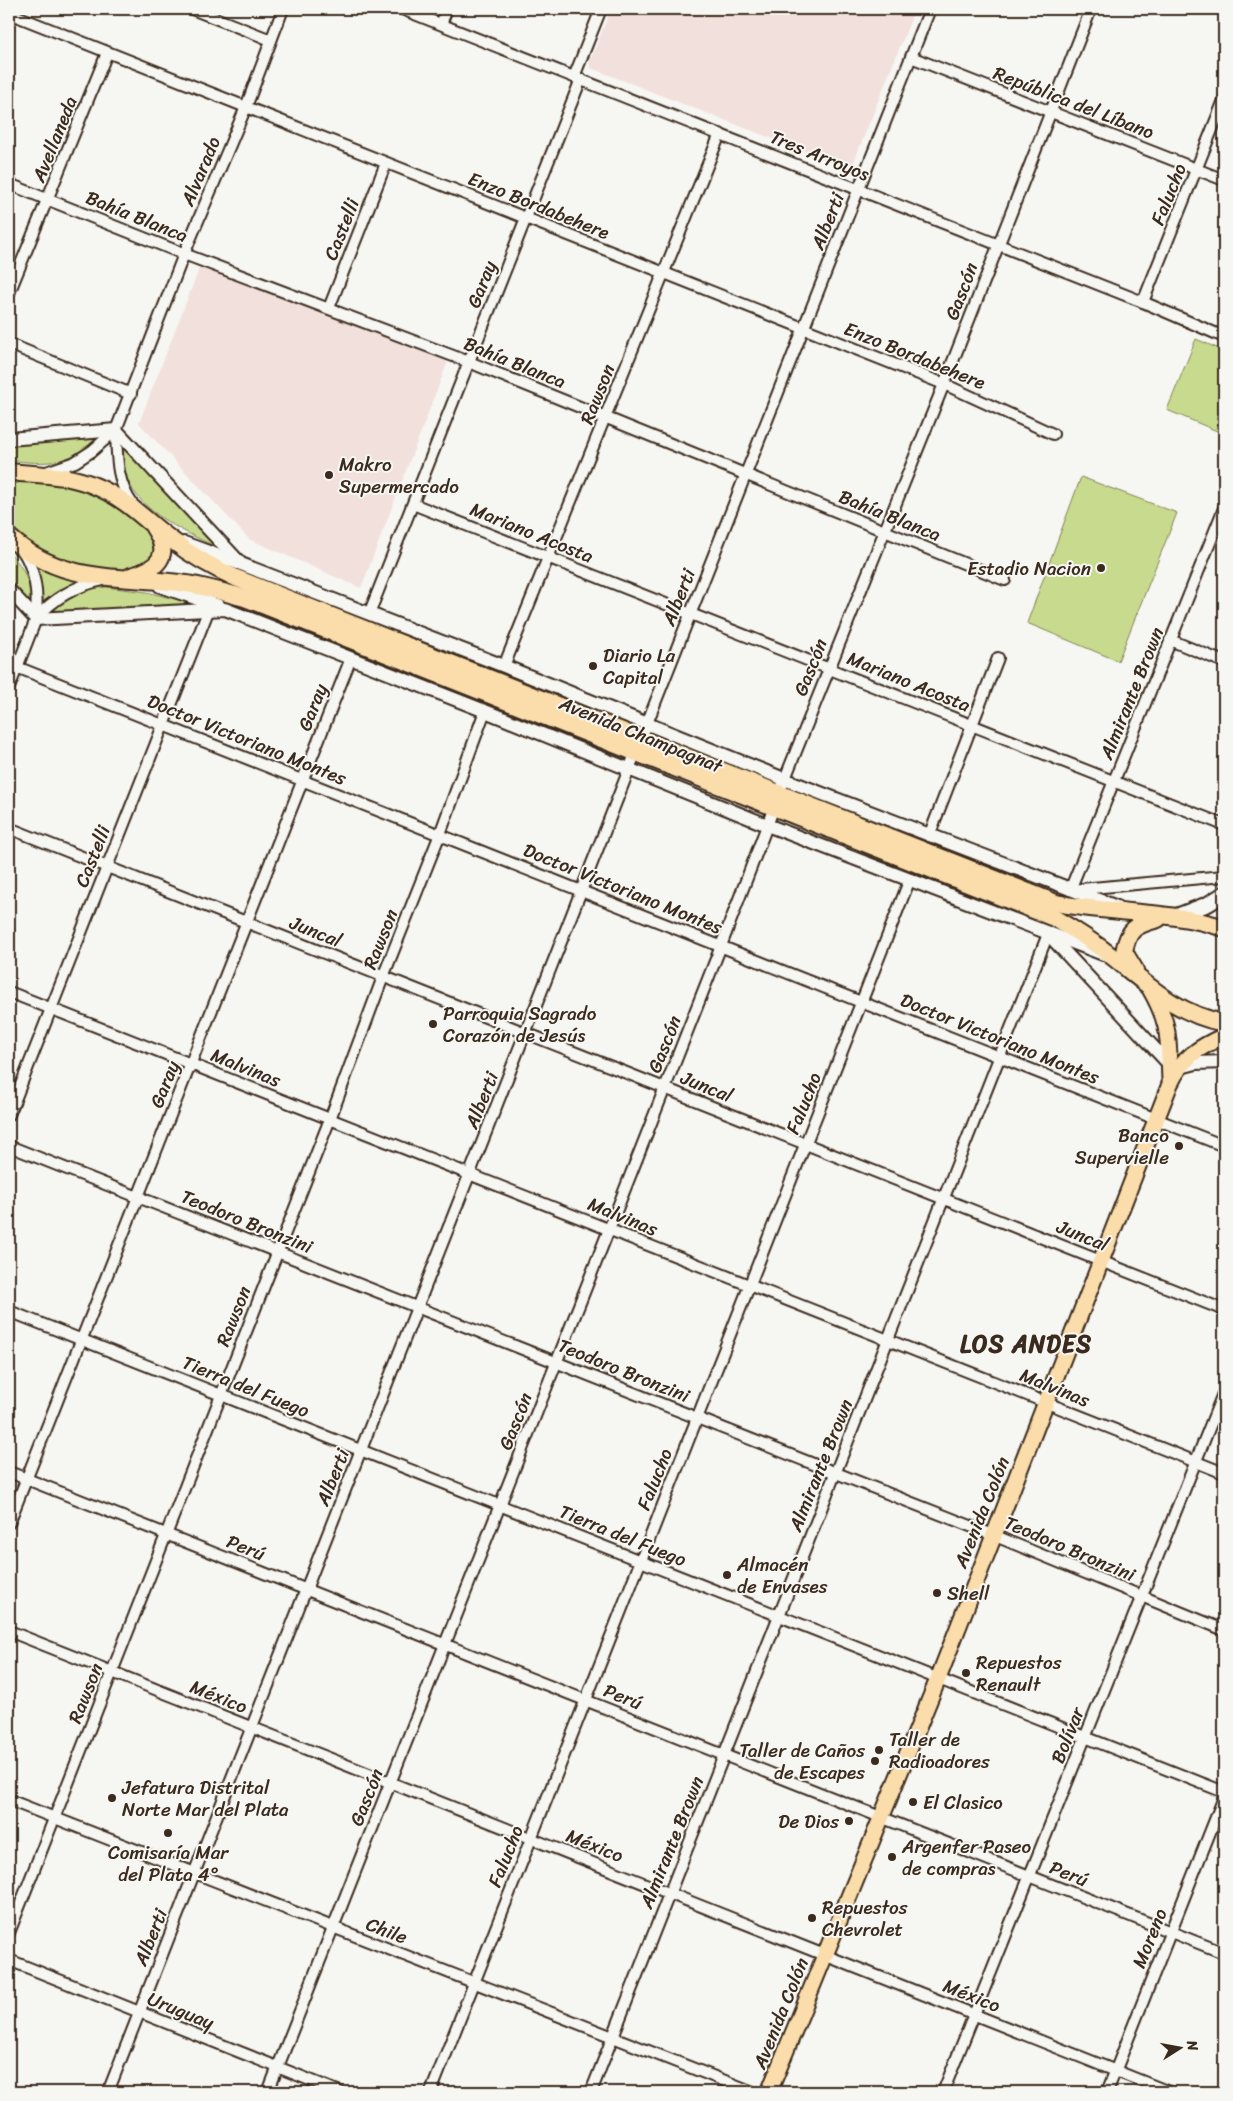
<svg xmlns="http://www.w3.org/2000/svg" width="1233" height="2101" viewBox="0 0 1233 2101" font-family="Sriracha,sans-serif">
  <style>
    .built { fill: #f2e0dc }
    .green { fill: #c8da8e; stroke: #828256 }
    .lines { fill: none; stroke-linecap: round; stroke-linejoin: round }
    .minor-casing { stroke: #3b2a1e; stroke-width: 14 }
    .tertiary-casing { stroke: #3b2a1e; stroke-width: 16 }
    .secondary-casing { stroke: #3b2a1e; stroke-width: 18 }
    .primary-casing { stroke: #3b2a1e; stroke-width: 19 }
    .trunk-casing { stroke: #3b2a1e; stroke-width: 20 }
    .minor { stroke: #f6f6f2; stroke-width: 10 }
    .tertiary { stroke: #f6f6f2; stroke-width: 12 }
    .secondary { stroke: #f6f6f2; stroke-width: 14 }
    .primary { stroke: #faddab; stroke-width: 15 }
    .trunk { stroke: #faddab; stroke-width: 16 }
    .poi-dot { fill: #3b2a1e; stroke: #f6f6f2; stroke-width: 2 }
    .labels { text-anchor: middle; stroke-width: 4; stroke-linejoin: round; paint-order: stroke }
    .street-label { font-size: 19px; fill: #3b2a1e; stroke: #f6f6f2 }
    .poi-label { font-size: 19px; fill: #3b2a1e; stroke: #f6f6f2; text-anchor: start }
    .district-label { font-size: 24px; font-weight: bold; letter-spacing: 1px; fill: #3b2a1e; stroke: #f6f6f2 }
  </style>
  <rect width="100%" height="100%" fill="#f6f6f2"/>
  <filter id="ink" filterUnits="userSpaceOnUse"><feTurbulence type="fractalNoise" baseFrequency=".02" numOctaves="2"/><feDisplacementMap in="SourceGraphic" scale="10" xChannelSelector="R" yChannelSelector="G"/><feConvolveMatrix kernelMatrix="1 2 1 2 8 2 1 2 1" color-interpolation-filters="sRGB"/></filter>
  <g filter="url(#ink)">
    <!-- built -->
    <g class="built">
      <path d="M611,9H915L852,166L848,168L591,68L589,64Z"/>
      <path d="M203,259L448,361L361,588L249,539L139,423Z"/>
    </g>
    <!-- green -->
    <g class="green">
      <path d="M1196,339L1224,351V412L1217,431L1167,410Z"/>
      <path d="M100,435C72,465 47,465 9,460V443Z"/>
      <path d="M121,442L216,547C182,530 134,511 124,469C122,460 122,451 121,442Z"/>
      <path d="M1081,477L1177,513L1118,661L1027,623Z"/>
      <path d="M27,480L60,482L111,500L146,529L153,537L155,549L152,558C146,562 139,567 132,569C94,577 34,555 9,527V486Z"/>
      <path d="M9,552C25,569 31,583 31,607L9,584Z"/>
      <path d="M35,564L88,580L39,611L40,586Z"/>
      <path d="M106,587L147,592L194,604L49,613C63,595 85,589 106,587Z"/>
    </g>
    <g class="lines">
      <!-- minor casing -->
      <g class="minor-casing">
        <g id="minor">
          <path d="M192,9L271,40"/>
          <path d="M402,9L1143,302L1224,337"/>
          <path d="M1220,9L1224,11"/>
          <path d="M9,13L944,384L1053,434"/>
          <path d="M441,24L447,9"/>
          <path d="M911,57L1224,180"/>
          <path d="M574,77L601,9"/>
          <path d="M9,184L184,254L469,362L1005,580"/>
          <path d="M9,293L107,53"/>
          <path d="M1143,302L1224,100"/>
          <path d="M329,308L386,163"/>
          <path d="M9,344L131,394"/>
          <path d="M116,430C117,456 116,482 133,505"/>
          <path d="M46,472L75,462L92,451L116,430L184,254L246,107L283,9"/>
          <path d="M413,504L1224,825"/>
          <path d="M1224,508L1070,890L1224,876"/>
          <path d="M369,614L581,79"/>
          <path d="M36,619C52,599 77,585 103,580"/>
          <path d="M1170,640L1224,662"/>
          <path d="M9,664L1224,1146"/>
          <path d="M504,666L720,134"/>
          <path d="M9,688L36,619C38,594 36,573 23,551"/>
          <path d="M644,731L930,9"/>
          <path d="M782,786L944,384L1091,9"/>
          <path d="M9,828L1224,1310"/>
          <path d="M929,836L998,658"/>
          <path d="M9,992L1224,1473"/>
          <path d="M9,1115L209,609"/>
          <path d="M9,1146L993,1535L1224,1630"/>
          <path d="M9,1311L1224,1792"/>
          <path d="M9,1472L1224,1953"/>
          <path d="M9,1523L351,658"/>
          <path d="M9,1631L1169,2092"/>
          <path d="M9,1800L753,2092"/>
          <path d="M9,1933L330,1119L383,977L440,834L485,711"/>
          <path d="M9,1960L340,2092"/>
          <path d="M108,2092L637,749"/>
          <path d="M268,2092L721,946L776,802"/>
          <path d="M431,2092L910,879"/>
          <path d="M591,2092L1048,934"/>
          <path d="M943,2092L1224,1391"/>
          <path d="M1107,2092L1224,1797"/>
        </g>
      </g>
      <!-- tertiary casing -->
      <g class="tertiary-casing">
        <g id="tertiary">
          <path d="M9,439L116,430L241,564L504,666L784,779L1117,907"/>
          <path d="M184,543L238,563"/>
          <path d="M160,586L219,606"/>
          <path d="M9,590L36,619L225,609L485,711L767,825L1103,954"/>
          <path d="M1050,936L1169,1064"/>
          <path d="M1177,1068L1196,1063L1224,1062"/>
        </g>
      </g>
      <!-- secondary casing -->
      <g class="secondary-casing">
        <path id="secondary" d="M1174,917L1208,904L1224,894"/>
      </g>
      <!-- primary casing -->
      <g class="primary-casing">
        <g id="primary">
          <path d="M1149,987C1171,1025 1168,1038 1170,1080"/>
          <path d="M769,2092L938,1679L1170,1084C1182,1058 1199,1047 1224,1036"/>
        </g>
      </g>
      <!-- trunk casing -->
      <g class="trunk-casing">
        <g id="trunk">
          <path d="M9,472C39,475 67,474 95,486C129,500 145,521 173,541C192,556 214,568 236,578L1056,903C1111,914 1171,910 1224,928"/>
          <path d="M9,537C58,581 109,576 170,582C195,584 220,591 245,598L1054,918C1075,930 1095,943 1114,958C1150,987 1177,1014 1224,1023"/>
          <path d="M131,576C157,569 173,556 154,528"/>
          <path d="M1135,970L1124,952C1128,929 1135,925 1158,919"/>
        </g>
      </g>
      <!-- minor -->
      <use href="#minor" class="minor"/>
      <!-- tertiary -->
      <use href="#tertiary" class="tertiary"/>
      <!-- secondary -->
      <use href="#secondary" class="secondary"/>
      <!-- primary -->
      <use href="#primary" class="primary"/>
      <!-- trunk -->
      <use href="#trunk" class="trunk"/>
    </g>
  </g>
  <!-- markers -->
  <g class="poi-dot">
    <circle cx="329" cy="475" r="5"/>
    <circle cx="1101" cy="568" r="5"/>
    <circle cx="593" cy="666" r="5"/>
    <circle cx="433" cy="1024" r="5"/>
    <circle cx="1179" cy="1146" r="5"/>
    <circle cx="727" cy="1575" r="5"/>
    <circle cx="937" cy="1593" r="5"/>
    <circle cx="966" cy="1673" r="5"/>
    <circle cx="879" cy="1750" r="5"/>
    <circle cx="875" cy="1761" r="5"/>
    <circle cx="112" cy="1798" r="5"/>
    <circle cx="913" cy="1802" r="5"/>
    <circle cx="849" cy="1821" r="5"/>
    <circle cx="168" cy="1833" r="5"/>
    <circle cx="892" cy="1857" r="5"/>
    <circle cx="812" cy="1918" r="5"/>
  </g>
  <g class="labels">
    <!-- street labels -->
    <g class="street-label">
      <text transform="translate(1074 102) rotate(21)" y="7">República del Líbano</text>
      <text transform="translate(54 139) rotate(-68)" y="7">Avellaneda</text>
      <text transform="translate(820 155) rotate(22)" y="7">Tres Arroyos</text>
      <text transform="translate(200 171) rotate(-67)" y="7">Alvarado</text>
      <text transform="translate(1168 194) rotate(-68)" y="7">Falucho</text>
      <text transform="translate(539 205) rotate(22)" y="7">Enzo Bordabehere</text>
      <text transform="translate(137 216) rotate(22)" y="7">Bahía Blanca</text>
      <text transform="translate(827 221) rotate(-68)" y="7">Alberti</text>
      <text transform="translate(341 229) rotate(-68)" y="7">Castelli</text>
      <text transform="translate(481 284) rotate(-68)" y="7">Garay</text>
      <text transform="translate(961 291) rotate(-69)" y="7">Gascón</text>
      <text transform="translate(915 355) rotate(22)" y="7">Enzo Bordabehere</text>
      <text transform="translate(515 362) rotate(22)" y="7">Bahía Blanca</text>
      <text transform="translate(597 394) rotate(-68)" y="7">Rawson</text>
      <text transform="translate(890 515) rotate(22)" y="7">Bahía Blanca</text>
      <text transform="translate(532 532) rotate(22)" y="7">Mariano Acosta</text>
      <text transform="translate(678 597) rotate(-68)" y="7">Alberti</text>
      <text transform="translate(810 667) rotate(-68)" y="7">Gascón</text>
      <text transform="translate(909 681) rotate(22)" y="7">Mariano Acosta</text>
      <text transform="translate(1131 693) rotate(-68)" y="7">Almirante Brown</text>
      <text transform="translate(312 707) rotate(-68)" y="7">Garay</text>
      <text transform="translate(641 734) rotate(22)" y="7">Avenida Champagnat</text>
      <text transform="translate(247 739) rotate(22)" y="7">Doctor Victoriano Montes</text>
      <text transform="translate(92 856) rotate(-68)" y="7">Castelli</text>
      <text transform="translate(623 888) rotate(22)" y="7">Doctor Victoriano Montes</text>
      <text transform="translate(316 931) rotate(22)" y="7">Juncal</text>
      <text transform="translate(380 939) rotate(-68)" y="7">Rawson</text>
      <text transform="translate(1000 1038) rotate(22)" y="7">Doctor Victoriano Montes</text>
      <text transform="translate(664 1044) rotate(-68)" y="7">Gascón</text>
      <text transform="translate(246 1067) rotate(22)" y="7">Malvinas</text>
      <text transform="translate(164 1084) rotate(-68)" y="7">Garay</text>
      <text transform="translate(707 1086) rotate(22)" y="7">Juncal</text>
      <text transform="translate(481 1100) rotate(-68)" y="7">Alberti</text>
      <text transform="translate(803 1103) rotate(-68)" y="7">Falucho</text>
      <text transform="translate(623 1216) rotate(22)" y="7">Malvinas</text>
      <text transform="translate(247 1221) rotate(22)" y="7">Teodoro Bronzini</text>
      <text transform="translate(1083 1235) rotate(22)" y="7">Juncal</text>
      <text transform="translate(233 1316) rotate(-68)" y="7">Rawson</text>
      <text transform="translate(624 1370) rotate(22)" y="7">Teodoro Bronzini</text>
      <text transform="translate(246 1386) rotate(22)" y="7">Tierra del Fuego</text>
      <text transform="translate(1055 1387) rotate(22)" y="7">Malvinas</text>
      <text transform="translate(515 1421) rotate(-68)" y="7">Gascón</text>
      <text transform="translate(820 1465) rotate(-68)" y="7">Almirante Brown</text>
      <text transform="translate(332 1477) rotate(-68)" y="7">Alberti</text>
      <text transform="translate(654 1479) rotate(-68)" y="7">Falucho</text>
      <text transform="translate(981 1512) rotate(-68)" y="7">Avenida Colón</text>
      <text transform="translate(623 1535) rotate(22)" y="7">Tierra del Fuego</text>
      <text transform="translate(246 1547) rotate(22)" y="7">Perú</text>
      <text transform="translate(1070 1548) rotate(23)" y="7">Teodoro Bronzini</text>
      <text transform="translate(85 1693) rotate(-68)" y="7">Rawson</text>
      <text transform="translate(219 1696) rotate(22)" y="7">México</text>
      <text transform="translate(623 1696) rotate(22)" y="7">Perú</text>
      <text transform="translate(1067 1735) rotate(-68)" y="7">Bolívar</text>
      <text transform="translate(366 1797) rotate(-68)" y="7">Gascón</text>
      <text transform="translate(671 1842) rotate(-68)" y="7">Almirante Brown</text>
      <text transform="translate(595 1845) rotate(22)" y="7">México</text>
      <text transform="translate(505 1856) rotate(-68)" y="7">Falucho</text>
      <text transform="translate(1069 1873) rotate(22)" y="7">Perú</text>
      <text transform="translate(387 1930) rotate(21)" y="7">Chile</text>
      <text transform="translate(150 1937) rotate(-68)" y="7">Alberti</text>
      <text transform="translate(1149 1938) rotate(-68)" y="7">Moreno</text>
      <text transform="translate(972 1995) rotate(22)" y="7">México</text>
      <text transform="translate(181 2010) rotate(22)" y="7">Uruguay</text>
      <text transform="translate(780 2013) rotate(-68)" y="7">Avenida Colón</text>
    </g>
    <!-- poi labels -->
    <g class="poi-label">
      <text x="339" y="471">Makro<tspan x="339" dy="22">Supermercado</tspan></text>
      <text x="1091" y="575" text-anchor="end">Estadio Nacion</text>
      <text x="603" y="662">Diario La<tspan x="603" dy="22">Capital</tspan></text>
      <text x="443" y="1020">Parroquia Sagrado<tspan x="443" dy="22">Corazón de Jesús</tspan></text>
      <text x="1169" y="1142" text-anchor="end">Banco<tspan x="1169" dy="22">Supervielle</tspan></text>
      <text x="737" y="1571">Almacén<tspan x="737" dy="22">de Envases</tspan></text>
      <text x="947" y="1600">Shell</text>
      <text x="976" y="1669">Repuestos<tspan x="976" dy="22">Renault</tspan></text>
      <text x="889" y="1746">Taller de<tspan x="889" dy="22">Radioadores</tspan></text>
      <text x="865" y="1757" text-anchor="end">Taller de Caños<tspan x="865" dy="22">de Escapes</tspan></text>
      <text x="122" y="1794">Jefatura Distrital<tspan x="122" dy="22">Norte Mar del Plata</tspan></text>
      <text x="923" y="1809">El Clasico</text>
      <text x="839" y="1828" text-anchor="end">De Dios</text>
      <text x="902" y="1853">Argenfer Paseo<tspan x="902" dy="22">de compras</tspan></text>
      <text x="168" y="1859" text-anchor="middle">Comisaría Mar<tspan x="168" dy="22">del Plata 4°</tspan></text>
      <text x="822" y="1914">Repuestos<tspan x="822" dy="22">Chevrolet</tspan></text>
    </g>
    <!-- district labels -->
    <g class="district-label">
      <text x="1026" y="1352">LOS ANDES</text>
    </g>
  </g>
  <!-- margin -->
  <rect width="1233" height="2101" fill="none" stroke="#f6f6f2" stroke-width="30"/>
  <rect x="15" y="15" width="1203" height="2071" fill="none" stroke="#3b2a1e" stroke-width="2" filter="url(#ink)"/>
  <!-- north arrow -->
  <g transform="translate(1180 2048) rotate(79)" stroke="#f6f6f2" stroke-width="4" paint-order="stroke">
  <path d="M0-4L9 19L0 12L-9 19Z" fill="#3b2a1e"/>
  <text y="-8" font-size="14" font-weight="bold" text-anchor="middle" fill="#3b2a1e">N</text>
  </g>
</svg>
